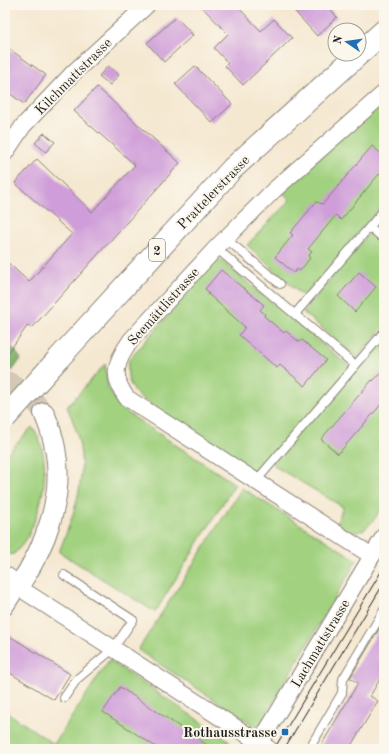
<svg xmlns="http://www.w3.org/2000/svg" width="389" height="754" viewBox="0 0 389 754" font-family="'Old Standard TT',serif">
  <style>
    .green { fill: #a2d180; stroke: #5f764e }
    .forest { fill: #81b36e; stroke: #4e6845 }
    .building { fill: #cf9dd9 }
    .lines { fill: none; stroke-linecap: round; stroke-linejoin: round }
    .tertiary-tunnel { stroke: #d4c9b6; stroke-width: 20; stroke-dasharray: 20 10; stroke-linecap: butt }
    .service-casing { stroke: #888276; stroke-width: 10 }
    .minor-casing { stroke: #888276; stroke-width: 18 }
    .tertiary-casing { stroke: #888276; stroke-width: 22 }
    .primary-casing { stroke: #888276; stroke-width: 24 }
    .service { stroke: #fff; stroke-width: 8 }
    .minor { stroke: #fff; stroke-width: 16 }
    .tertiary { stroke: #fff; stroke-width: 20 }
    .primary { stroke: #fff; stroke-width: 22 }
    .tram { stroke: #1c1c1c; stroke-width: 1 }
    .primary-bridge-casing { stroke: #888276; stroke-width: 24; stroke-linecap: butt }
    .primary-bridge { stroke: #fff; stroke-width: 22 }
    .poi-dot { fill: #1f6fb2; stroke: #fbf7ec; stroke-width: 1.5 }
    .labels { text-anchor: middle; stroke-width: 4; stroke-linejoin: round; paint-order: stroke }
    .shield { fill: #fbf7ec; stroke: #5f5e5a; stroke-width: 1 }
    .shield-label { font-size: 13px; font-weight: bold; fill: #1c1c1c }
    .street-label { font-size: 14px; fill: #1c1c1c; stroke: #fbf7ec }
    .poi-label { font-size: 14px; font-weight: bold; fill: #1c1c1c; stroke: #fbf7ec; text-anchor: end }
  </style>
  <rect width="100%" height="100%" fill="#fbf7ec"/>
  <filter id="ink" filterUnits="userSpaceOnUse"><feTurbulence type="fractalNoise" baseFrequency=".025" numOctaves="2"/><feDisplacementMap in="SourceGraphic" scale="8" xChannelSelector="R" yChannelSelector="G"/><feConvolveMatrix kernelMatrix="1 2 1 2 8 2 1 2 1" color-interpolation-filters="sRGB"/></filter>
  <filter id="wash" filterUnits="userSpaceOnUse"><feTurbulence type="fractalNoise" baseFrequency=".012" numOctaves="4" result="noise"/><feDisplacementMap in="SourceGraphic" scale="16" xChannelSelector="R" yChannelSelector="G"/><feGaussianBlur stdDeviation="0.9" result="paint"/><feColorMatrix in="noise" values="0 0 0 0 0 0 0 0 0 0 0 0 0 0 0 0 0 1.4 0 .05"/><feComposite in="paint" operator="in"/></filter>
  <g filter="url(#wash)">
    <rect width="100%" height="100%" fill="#f5e8d1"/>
    <!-- green -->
    <g class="green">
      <path d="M384,98V203L304,297L247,245L290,200L281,191Z"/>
      <path d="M370,232L384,245V326L357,358L303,312Z"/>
      <path d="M218,258L356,372L384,340V503C378,514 366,537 350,531C346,529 341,526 337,523L343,507L276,467L269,458L258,474L138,396C128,382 126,378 129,360Z"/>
      <path d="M105,364L108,387L120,408L235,484L155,612L59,552C80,499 93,462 67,407Z"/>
      <path d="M32,427C54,457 44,505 27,538C24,544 18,549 14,554L5,555V456Z"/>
      <path d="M242,488L357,560L258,728L138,650Z"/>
      <path d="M109,660L228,740L231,749H5V711L54,744Z"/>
    </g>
    <!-- forest -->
    <path class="forest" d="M12,347L21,359L12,371L5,368V357Z"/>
    <g id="blocks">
      <!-- building -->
      <g class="building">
        <path d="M200,5H236L261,31L274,19L292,38L243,85L225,66L228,63L214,48L228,34Z"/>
        <path d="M289,5H326L337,17L317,36Z"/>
        <path d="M176,17L193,35L164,62L147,43Z"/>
        <path d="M5,46L46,75L24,104L5,90Z"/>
        <path d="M108,66L119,75L110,85L99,76Z"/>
        <path d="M195,66L232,104L212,123L175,84Z"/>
        <path d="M97,87L180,163L32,328L28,325L5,357V260L29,282L72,234L15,183L37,159L92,212L135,165L74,111Z"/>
        <path d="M44,133L55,142L46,152L35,143Z"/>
        <path d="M372,146L384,156V178L379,174L341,220L336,215L308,249L312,252L308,256L310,258L300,271L297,269L294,273L275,257L293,235L290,233L316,202L323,204Z"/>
        <path d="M221,270L264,305L260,310L265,314L264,316L284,333L286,331L299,342L302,340L326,360L306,385L305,386L280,365L277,368L239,335L245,327L208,294L209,292L205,289Z"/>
        <path d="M359,272L376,287L355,312L338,296Z"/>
        <path d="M384,369V401L338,454L321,439L372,380L373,381Z"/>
        <path d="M384,621V672L370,696L378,701L349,749H319L358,683L350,678Z"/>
        <path d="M5,633L70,674L54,700L5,670Z"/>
        <path d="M120,687L213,749H159L103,712Z"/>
      </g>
    </g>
  </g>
  <g filter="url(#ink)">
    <use href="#blocks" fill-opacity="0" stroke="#888276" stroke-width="1"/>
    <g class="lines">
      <!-- tertiary-tunnel -->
      <path class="tertiary-tunnel" d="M5,380C22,388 33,398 44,413"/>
      <!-- service casing -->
      <g class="service-casing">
        <g id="service">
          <path d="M370,227L384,239"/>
          <path d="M225,238L280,284"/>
          <path d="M216,248L355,365"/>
          <path d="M295,314L384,210"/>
          <path d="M256,481L384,332"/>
          <path d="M64,575L133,620L113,649L77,679L64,698"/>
          <path d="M309,749L342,693L343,679L384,610"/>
        </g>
      </g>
      <!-- minor casing -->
      <g class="minor-casing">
        <g id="minor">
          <path d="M5,153L23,126L73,73L147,5"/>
          <path d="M372,556L127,398C110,376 116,361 131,340L216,248L274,190L384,93"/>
          <path d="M5,607L18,587L269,749"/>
          <path d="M256,749L384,536"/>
        </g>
      </g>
      <!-- tertiary casing -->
      <g class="tertiary-casing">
        <path id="tertiary" d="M18,587C45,548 65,497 55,448C53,436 49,425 44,413"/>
      </g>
      <!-- primary casing -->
      <g class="primary-casing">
        <g id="primary">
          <path d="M59,358L232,169L384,31"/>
          <path d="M5,578L18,587"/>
        </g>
      </g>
      <!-- service -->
      <use href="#service" class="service"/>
      <!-- minor -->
      <use href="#minor" class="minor"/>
      <!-- tertiary -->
      <use href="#tertiary" class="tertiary"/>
      <!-- primary -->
      <use href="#primary" class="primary"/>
      <!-- tram -->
      <g class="tram">
        <path d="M274,749L384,567"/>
        <path d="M284,749L384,583"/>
      </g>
      <!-- primary-bridge casing -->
      <g class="primary-bridge-casing">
        <path id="primary-bridge" d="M5,418L59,358"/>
      </g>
      <!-- primary-bridge -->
      <use href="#primary-bridge" class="primary-bridge"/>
    </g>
  </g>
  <!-- markers -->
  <rect class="poi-dot" x="281" y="728" width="8" height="8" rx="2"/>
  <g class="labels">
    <!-- shield labels -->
    <rect class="shield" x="149" y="239" width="16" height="22" rx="3"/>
    <g class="shield-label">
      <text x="157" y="255">2</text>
    </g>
    <!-- street labels -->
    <g class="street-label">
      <text transform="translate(73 76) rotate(-45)" y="5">Kilchmattstrasse</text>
      <text transform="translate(213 192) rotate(-46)" y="5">Prattelerstrasse</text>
      <text transform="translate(163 306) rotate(-48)" y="5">Seemättlistrasse</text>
      <text transform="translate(320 643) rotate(-59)" y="5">Lachmattstrasse</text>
    </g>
    <!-- poi labels -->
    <g class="poi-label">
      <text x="277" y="737">Rothausstrasse</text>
    </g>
  </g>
  <!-- margin -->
  <rect width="389" height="754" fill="none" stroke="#fbf7ec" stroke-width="20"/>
  <!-- north arrow -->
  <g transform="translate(347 42) rotate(283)"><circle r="19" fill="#fbf7ec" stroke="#a29f99"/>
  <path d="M0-3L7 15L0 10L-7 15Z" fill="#1f6fb2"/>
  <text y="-6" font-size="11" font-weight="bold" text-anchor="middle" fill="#1c1c1c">N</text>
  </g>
</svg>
